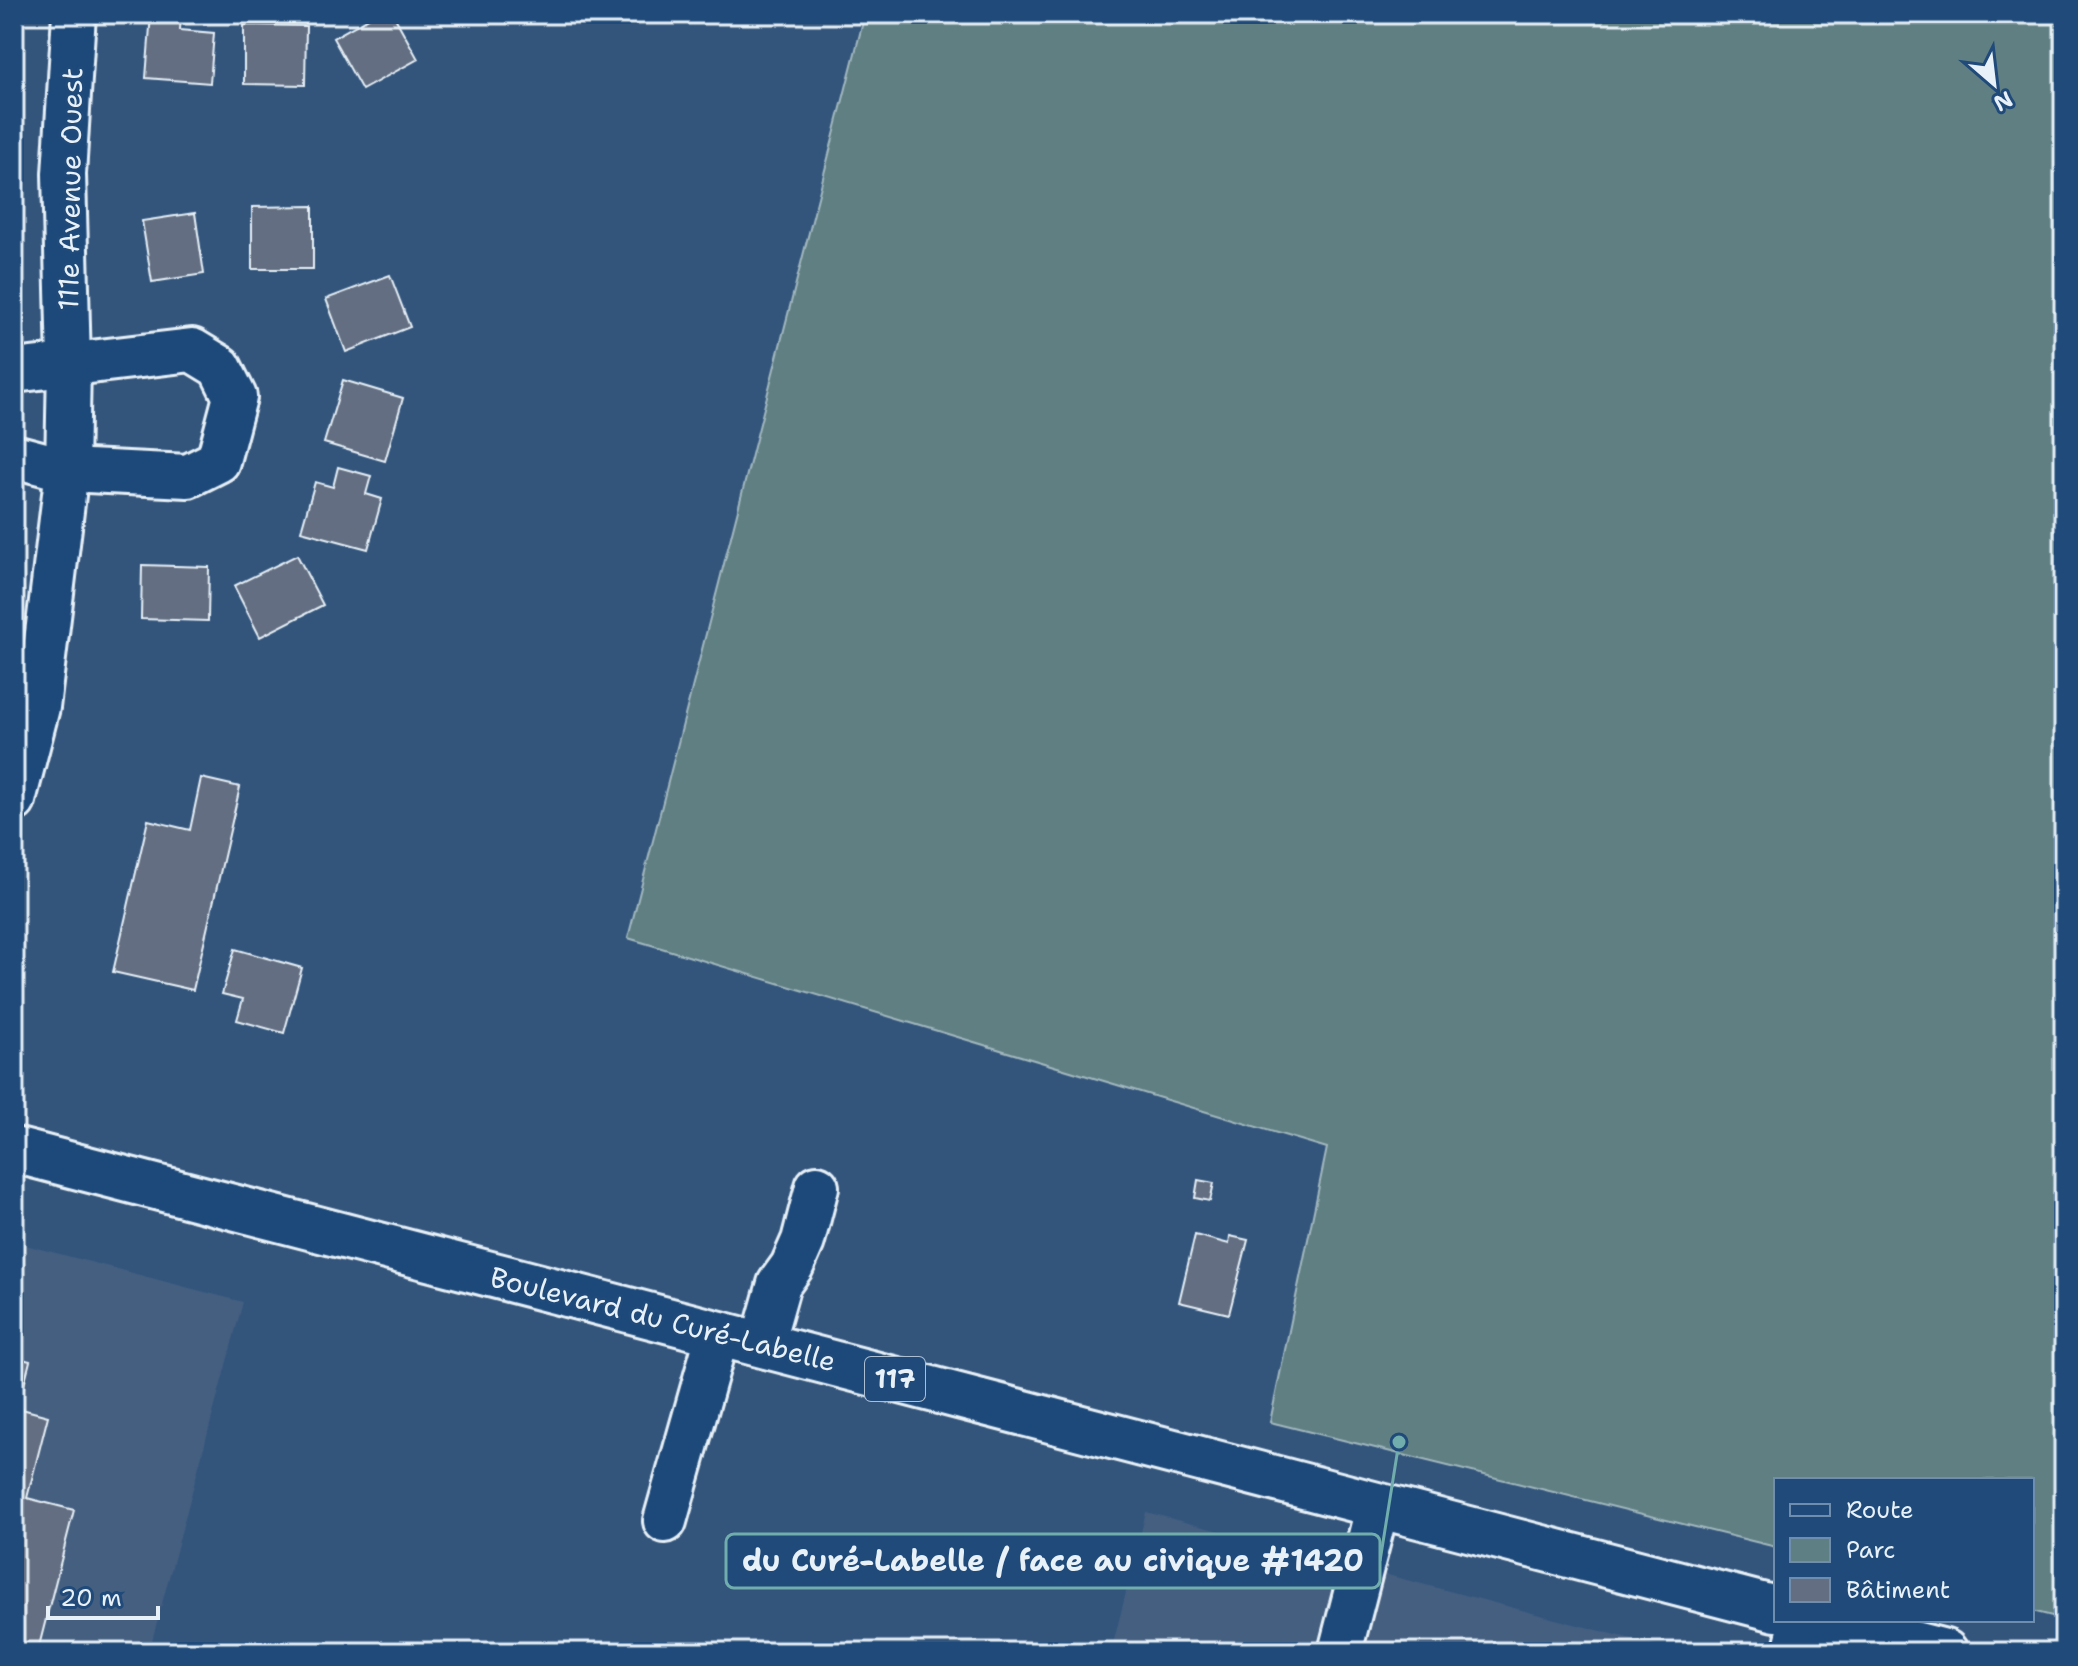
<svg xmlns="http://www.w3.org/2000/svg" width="2078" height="1666" viewBox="0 0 2078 1666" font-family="'Shantell Sans',sans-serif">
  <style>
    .built { fill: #445f80 }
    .green { fill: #5e7f83; stroke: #a3b8be; stroke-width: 2 }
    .building { fill: #636e82; stroke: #e8f1f8; stroke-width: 2 }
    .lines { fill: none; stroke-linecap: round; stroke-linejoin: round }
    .minor-casing { stroke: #e8f1f8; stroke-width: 48 }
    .major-casing { stroke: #e8f1f8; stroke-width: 50 }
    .minor { stroke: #1f4a7a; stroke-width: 42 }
    .major { stroke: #1f4a7a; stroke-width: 44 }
    .labels { text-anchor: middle; stroke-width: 6; stroke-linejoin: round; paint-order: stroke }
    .shield { fill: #1f4a7a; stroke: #acbfd2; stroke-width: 2 }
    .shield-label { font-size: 26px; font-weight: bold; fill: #e8f1f8 }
    .street-label { font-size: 28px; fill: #e8f1f8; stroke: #1f4a7a }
    .leader { fill: none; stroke: #71adac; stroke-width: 3 }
    .callout-dot { fill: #71adac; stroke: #1f4a7a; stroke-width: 3 }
    .callout { fill: #1f4a7a; stroke: #71adac; stroke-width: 3 }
    .callout-label { font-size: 30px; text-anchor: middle; font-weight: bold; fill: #e8f1f8 }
  </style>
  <rect width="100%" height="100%" fill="#33557c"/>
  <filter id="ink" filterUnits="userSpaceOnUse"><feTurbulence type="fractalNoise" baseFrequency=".0125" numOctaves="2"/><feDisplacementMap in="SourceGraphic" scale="16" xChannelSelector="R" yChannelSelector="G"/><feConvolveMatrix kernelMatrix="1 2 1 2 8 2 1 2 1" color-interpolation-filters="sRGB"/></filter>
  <g filter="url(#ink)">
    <!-- built -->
    <g class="built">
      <path d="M14,1242L243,1302L149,1652H14Z"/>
      <path d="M1146,1512L1682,1652H1111Z"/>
    </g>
    <!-- green -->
    <path class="green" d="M865,14H2064V1619L2032,1611V1480H1776V1547L1270,1422L1327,1148L628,938Z"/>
    <!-- building -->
    <g class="building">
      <path d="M151,14H181L180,30L214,33L210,83L146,78Z"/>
      <path d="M376,14H393L418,59L362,90L333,38Z"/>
      <path d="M244,25L306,26L305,85L244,84Z"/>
      <path d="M313,206V269H252V207Z"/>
      <path d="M195,213L204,274L152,282L142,221Z"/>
      <path d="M390,275L410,327L346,352L326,299Z"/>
      <path d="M343,380L403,398L385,461L324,443Z"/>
      <path d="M338,467L371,476L366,494L382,499L368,549L301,531L315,482L333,487Z"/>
      <path d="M297,555L323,605L260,637L234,586Z"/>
      <path d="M142,565L209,567L208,621L141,619Z"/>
      <path d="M201,778L240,787L193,990L113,972L148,820L190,830Z"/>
      <path d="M235,949L302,968L284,1033L237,1020L243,999L222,994Z"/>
      <path d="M1198,1180L1214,1183L1210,1201L1195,1198Z"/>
      <path d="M1195,1235L1229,1244L1230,1236L1248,1240L1229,1314L1179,1302Z"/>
      <path d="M14,1357L30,1361L18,1408L48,1416L27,1498L74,1510L38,1650L14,1644Z"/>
    </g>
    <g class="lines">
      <!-- minor casing -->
      <g class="minor-casing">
        <g id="minor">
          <path d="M14,371L192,350L220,367L235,397L218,461L188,476L67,470L14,456"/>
          <path d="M14,800L38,707L67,470L69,364L64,174L74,14"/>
          <path d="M762,1344L779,1284L792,1266L803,1241L817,1187"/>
          <path d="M665,1521L718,1333"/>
          <path d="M1340,1652L1378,1505"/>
          <path d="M1794,1652L1802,1620"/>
        </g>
      </g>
      <!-- major casing -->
      <g class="major-casing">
        <g id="major">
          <path d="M14,1150L1776,1609"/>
          <path d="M1820,1620L1945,1652"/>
        </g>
      </g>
      <!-- minor -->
      <use href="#minor" class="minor"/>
      <!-- major -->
      <use href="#major" class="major"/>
    </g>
  </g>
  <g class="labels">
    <!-- shield labels -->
    <rect class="shield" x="865" y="1357" width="60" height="44" rx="6"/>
    <g class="shield-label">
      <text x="895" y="1388">117</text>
    </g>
    <!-- street labels -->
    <g class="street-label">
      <text transform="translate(70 189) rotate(-89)" y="10">111e Avenue Ouest</text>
      <text transform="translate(663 1319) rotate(14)" y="10">Boulevard du Curé-Labelle</text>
    </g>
  </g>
  <!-- callouts -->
  <path class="leader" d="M1399 1442L1380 1561"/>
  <circle class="callout-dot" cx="1399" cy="1442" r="8"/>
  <rect class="callout" x="726" y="1534" width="654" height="54" rx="8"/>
  <g class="callout-label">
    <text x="1053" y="1571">du Curé-Labelle / face au civique #1420</text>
  </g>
  <!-- margin -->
  <rect width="2078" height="1666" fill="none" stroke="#1f4a7a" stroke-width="48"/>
  <rect x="24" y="24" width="2030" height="1618" fill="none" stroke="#e8f1f8" stroke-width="3" filter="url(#ink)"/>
  <!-- legend -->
  <rect x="1774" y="1478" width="260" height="144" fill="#1f4a7a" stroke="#6f8dac" stroke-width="2"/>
  <rect x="1790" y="1504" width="40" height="12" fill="#1f4a7a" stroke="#6f8dac" stroke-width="2"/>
  <text x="1846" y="1518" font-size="24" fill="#e8f1f8">Route</text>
  <rect x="1790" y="1538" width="40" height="24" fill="#5e7f83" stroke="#6f8dac" stroke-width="2"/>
  <text x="1846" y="1558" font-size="24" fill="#e8f1f8">Parc</text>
  <rect x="1790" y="1578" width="40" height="24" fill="#636e82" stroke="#6f8dac" stroke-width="2"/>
  <text x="1846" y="1598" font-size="24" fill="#e8f1f8">Bâtiment</text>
  <!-- north arrow -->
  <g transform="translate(1994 84) rotate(152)" stroke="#1f4a7a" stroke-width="6" paint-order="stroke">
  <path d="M0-6L14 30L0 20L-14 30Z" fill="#e8f1f8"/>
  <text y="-12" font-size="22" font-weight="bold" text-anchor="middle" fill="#e8f1f8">N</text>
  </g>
  <!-- scale -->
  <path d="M48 1606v12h110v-12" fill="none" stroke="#e8f1f8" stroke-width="4"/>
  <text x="60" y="1606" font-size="24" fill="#e8f1f8" stroke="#1f4a7a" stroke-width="6" paint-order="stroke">20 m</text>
</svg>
